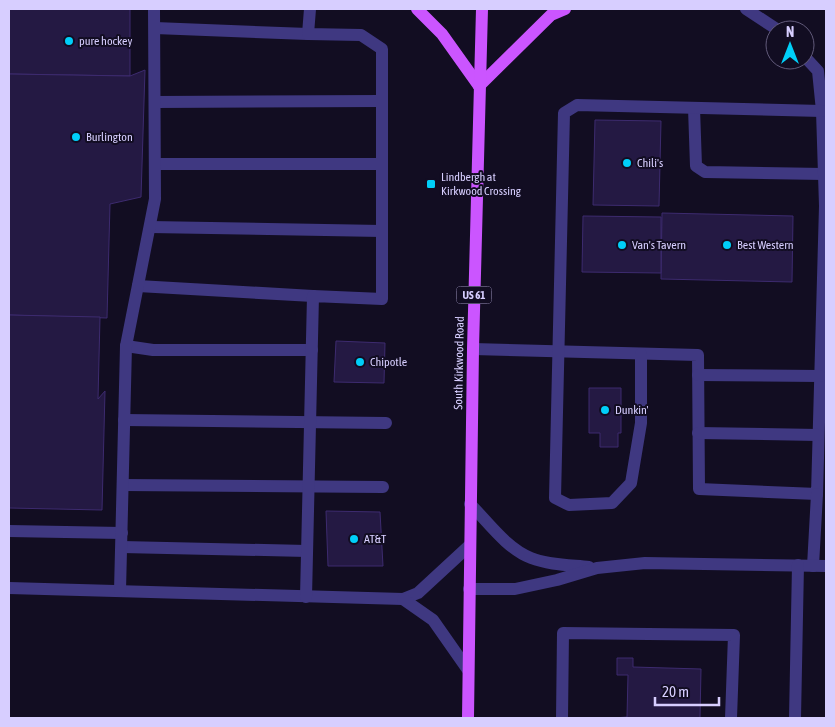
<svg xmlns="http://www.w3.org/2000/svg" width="835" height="727" viewBox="0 0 835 727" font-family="'Asap Condensed',sans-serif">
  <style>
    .building { fill: #241943; stroke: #3d2b6f }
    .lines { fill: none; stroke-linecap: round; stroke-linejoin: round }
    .minor { stroke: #3f3881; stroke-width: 12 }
    .major { stroke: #cb55ff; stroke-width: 12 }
    .poi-dot { fill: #00cff9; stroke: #120d22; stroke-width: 2 }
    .labels { text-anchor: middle; stroke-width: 4; stroke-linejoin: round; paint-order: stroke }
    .shield { fill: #120d22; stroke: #9c94bd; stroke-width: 1 }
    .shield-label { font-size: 11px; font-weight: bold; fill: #d7ceff }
    .poi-label { font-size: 12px; fill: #d7ceff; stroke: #120d22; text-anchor: start }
    .street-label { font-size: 12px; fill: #d7ceff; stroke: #120d22 }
  </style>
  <rect width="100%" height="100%" fill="#120d22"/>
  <!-- building -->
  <g class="building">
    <path d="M9,9H130V76L9,74Z"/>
    <path d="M145,70L141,197L110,204L107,318L9,315V74L130,76Z"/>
    <path d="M595,120L661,121L659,206L593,205Z"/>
    <path d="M662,213L793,216L792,282L661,279Z"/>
    <path d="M583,216L661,217V273L582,272Z"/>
    <path d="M9,315L100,317L98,399L105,391L102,510L9,508Z"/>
    <path d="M336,341L385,343L384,383L334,382Z"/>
    <path d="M589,388H621V433H618V447H600V433H589Z"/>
    <path d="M326,511L380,512L383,566H328Z"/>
    <path d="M617,658H633V667L701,669L700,718H613L627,717L628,675H617Z"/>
  </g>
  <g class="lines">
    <!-- minor -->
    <g class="minor">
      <path d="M746,9L778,30"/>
      <path d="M155,28L308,34"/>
      <path d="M155,102L382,101"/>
      <path d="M694,108L696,166L705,172L824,174"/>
      <path d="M155,164H382"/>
      <path d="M150,227L382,231"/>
      <path d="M138,286L313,296"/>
      <path d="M126,346L153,350H312"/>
      <path d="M473,349L698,355L699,489L817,494L825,206L822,111L818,71L805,57"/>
      <path d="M641,354V423L631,483L612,503L569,505L555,498L564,113L577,105L822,111"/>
      <path d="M698,375L820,376"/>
      <path d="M124,420L386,423"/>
      <path d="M698,433L818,435"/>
      <path d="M123,485L383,487"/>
      <path d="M470,504C488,522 507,549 531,558C549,565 570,565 589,567"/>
      <path d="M9,531L122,533"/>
      <path d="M122,547L307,551"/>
      <path d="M813,566L817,494"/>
      <path d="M9,588L403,599L418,593L470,545"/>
      <path d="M469,589H515L557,580L597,568L645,563L826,566"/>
      <path d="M120,591L126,346L155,199L154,9"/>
      <path d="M306,597L313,296L382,299V49L361,35L308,34L310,9"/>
      <path d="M403,599L433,620L468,670"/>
      <path d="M562,718L563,633L734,635L731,718"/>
      <path d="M795,718L798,565"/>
    </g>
    <!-- major -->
    <g class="major">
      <path d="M417,9L442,34L479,86"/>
      <path d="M479,86L551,15L565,9"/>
      <path d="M468,718L473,349L482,9"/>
    </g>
  </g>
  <!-- markers -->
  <g class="poi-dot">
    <circle cx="69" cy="41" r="5"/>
    <circle cx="76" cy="137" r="5"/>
    <circle cx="627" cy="163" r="5"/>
    <rect x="426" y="179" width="10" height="10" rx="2.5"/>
    <circle cx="622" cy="245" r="5"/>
    <circle cx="727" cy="245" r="5"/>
    <circle cx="360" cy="362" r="5"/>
    <circle cx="605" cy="410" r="5"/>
    <circle cx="354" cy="539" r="5"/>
  </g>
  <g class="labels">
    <!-- shield labels -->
    <rect class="shield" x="456.5" y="286.5" width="35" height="17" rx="4"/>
    <g class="shield-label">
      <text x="474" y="299">US 61</text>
    </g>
    <!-- poi labels -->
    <g class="poi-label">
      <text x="79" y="45">pure hockey</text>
      <text x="86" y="141">Burlington</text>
      <text x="637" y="167">Chili's</text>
      <text x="441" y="181">Lindbergh at<tspan x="441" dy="14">Kirkwood Crossing</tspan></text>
      <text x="632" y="249">Van's Tavern</text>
      <text x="737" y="249">Best Western</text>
      <text x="370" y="366">Chipotle</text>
      <text x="615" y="414">Dunkin'</text>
      <text x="364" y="543">AT&amp;T</text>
    </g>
    <!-- street labels -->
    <g class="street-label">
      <text transform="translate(459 363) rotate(-89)" y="4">South Kirkwood Road</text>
    </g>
  </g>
  <!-- border -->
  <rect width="835" height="727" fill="none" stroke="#d7ceff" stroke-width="20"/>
  <!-- north arrow -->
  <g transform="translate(790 45)"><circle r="24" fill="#120d22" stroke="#615a7a"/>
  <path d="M0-4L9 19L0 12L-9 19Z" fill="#00cff9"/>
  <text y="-8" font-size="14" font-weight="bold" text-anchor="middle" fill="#d7ceff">N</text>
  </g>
  <!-- scale -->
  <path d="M655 697v8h64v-8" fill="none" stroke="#d7ceff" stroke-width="2.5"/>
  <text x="662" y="697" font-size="15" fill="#d7ceff" stroke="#120d22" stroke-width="4" paint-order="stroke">20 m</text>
</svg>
